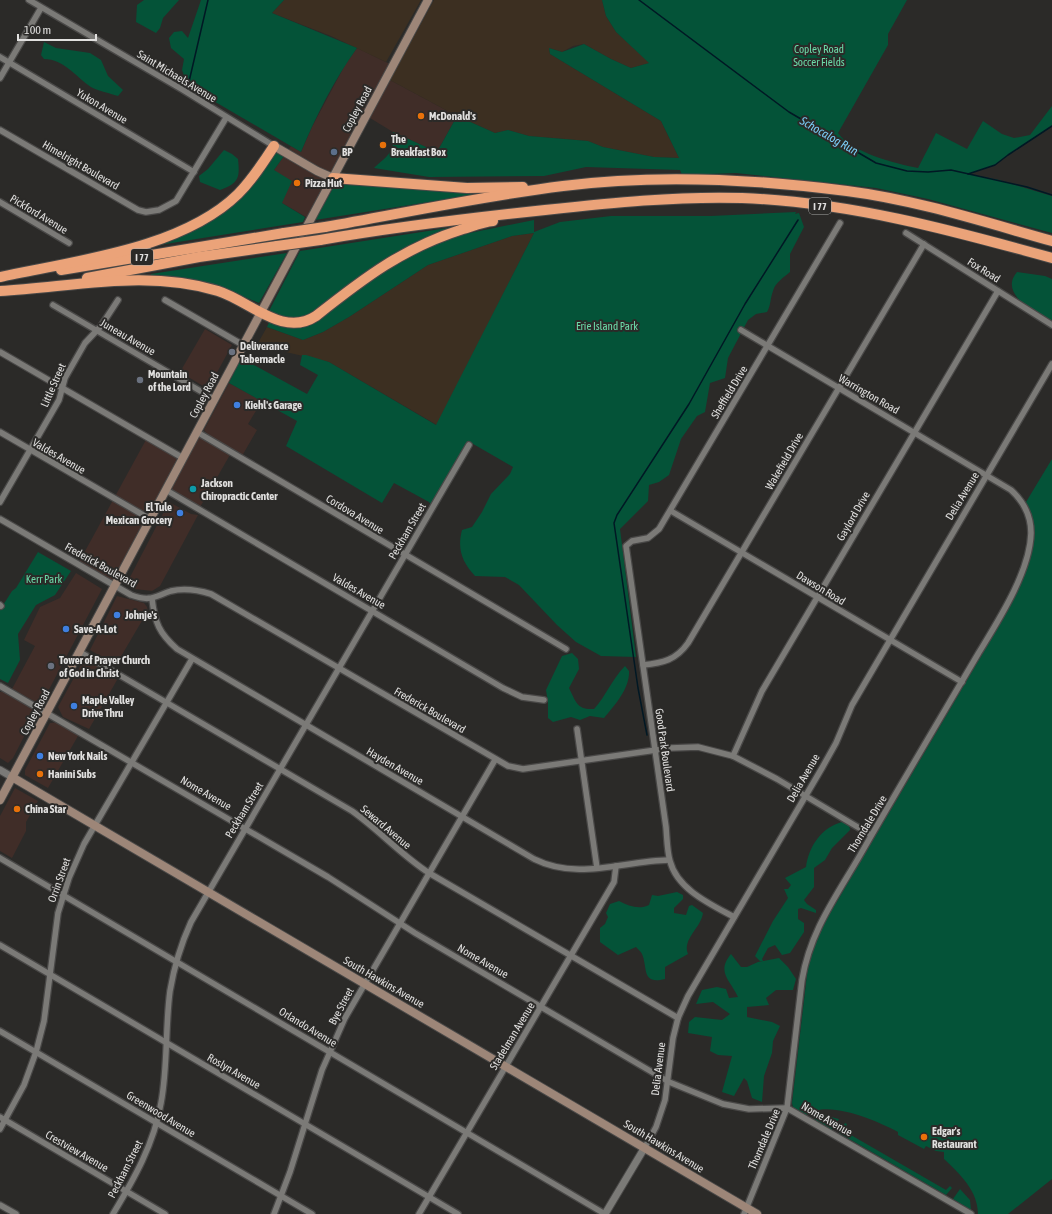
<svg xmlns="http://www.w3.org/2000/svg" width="1052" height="1214" viewBox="0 0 1052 1214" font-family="'Asap Condensed',sans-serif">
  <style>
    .commercial { fill: #402d28 }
    .industrial { fill: #3c2f21 }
    .green { fill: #045338 }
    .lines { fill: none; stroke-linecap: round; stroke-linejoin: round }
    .stream { stroke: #011824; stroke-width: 1.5 }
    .minor-casing { stroke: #494847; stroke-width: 8 }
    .tertiary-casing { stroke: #494847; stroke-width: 9 }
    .secondary-casing { stroke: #494847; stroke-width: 10 }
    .motorway-casing { stroke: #494847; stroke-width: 12 }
    .minor { stroke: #7b7a77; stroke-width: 5.5 }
    .tertiary { stroke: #7b7a77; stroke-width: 7 }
    .secondary { stroke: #9d8678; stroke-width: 8 }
    .motorway { stroke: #eba379; stroke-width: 10 }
    .motorway-bridge-casing { stroke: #494847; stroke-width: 12; stroke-linecap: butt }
    .motorway-bridge { stroke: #eba379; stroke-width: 10 }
    .food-dot { fill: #e8710a; stroke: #2b2a28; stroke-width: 1.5 }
    .service-dot { fill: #5c6f8a; stroke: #2b2a28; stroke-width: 1.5 }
    .worship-dot { fill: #6b7280; stroke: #2b2a28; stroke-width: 1.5 }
    .shop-dot { fill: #3f7fe0; stroke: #2b2a28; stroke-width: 1.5 }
    .culture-dot { fill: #0f9aa8; stroke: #2b2a28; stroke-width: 1.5 }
    .labels { text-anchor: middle; stroke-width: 4; stroke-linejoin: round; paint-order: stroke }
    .shield { fill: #2b2a28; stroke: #aaa9a8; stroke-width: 1 }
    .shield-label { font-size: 10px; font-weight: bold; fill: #e1e0df }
    .park-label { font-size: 11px; fill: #6cdba9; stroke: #2b2a28 }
    .street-label { font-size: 11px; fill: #e1e0df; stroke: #2b2a28 }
    .poi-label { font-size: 11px; font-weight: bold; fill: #e1e0df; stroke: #2b2a28; text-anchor: start }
    .water-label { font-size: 12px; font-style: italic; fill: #7bcef8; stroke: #2b2a28 }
  </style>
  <rect width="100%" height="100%" fill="#2b2a28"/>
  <!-- commercial -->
  <g class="commercial">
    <path d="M357,48L392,65L308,218L282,203L274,170L291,146L301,152L312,127L345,65Z"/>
    <path d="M390,80L457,116L437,152L393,132L370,118Z"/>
    <path d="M205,329L232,345L208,389L180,372Z"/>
    <path d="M229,383L262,401L248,424L257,430L242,456L208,435L204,430Z"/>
    <path d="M197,432L231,453L199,509L166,490L116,585L78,564L147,438L183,458Z"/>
    <path d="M169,502L191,514L198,515L160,586L152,591L135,589L127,585L128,581Z"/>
    <path d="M76,573L102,589L44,699L34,701L12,689L35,646L24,640L40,607L60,598Z"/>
    <path d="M117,596L144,603L147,607L149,617L143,619L116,665L90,650Z"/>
    <path d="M91,661L109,671L108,674L117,680L89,729L63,717L58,707L82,663Z"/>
    <path d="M0,692H6L32,706L35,715L13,758L8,763L0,758Z"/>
    <path d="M60,722L78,732V736L48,788L25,775V770L50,723Z"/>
    <path d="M15,788L38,801L26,822V831L12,858L0,851V816Z"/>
  </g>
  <!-- industrial -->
  <g class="industrial">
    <path d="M284,0H421L386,62L331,36L272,13Z"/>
    <path d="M434,0H602L606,16L616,32L650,63L631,68L611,59L584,44L573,46L562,52L549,48L550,54L661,121L679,158L654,157L603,147L588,141L529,136L508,130L495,133L457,116L390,80Z"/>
    <path d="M534,233L437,425L329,362L277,350L258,343L267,327L303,340L323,332L349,317L428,265L512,236Z"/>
  </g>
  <!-- green -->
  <g class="green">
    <path d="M144,0H179L163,18L160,28L156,33L136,22L137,5Z"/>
    <path d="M201,0H284L272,13L357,48C334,80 316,116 301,152L188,86L182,70L184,59L171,48L169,38L174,32L182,31L188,38Z"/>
    <path d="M602,0H907L888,34V45L838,133C853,153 894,163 918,168L936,133L967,149L983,121L1002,134L1014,138L1030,135L1052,106V126L1008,155L995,165L968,174L999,180L1052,196V233L928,199L876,188L736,173L682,175L680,170L586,167L544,176L429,177L374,168C387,156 396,152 393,132L437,152L457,116L495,133L508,130L529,136L588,141L603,147L654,157L679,158L661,121L550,54L549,48L562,52L584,44L611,59L631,68L649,63L616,32L606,16Z"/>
    <path d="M44,42L56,48L90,53L101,60L108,76L123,90L118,96C112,94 96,90 91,87C76,77 64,59 44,59L41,55Z"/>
    <path d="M224,150L232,154L238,159C240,178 239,183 220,190L200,182L199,176L208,169Z"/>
    <path d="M279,152L284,156L274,170L292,181L282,203L305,217L303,222L159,245L158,243L208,222L272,154Z"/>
    <path d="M337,181L396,188L479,194L315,220Z"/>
    <path d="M796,212L795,214L799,213L804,227L790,254V272C784,277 775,283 773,291C770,299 771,305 767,312L756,314L748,320L728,358L725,378L710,383L705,412L697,416L681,439L669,475L659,482L649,485L648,501L620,529L636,657L601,656L576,642L557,625L519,585L505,577L475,576C462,562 457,549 462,530L472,527L482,512L491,494L510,474L513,467L468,441L432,506L429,502L394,483L382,503L286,446L297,421L229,383L241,358L307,394L318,375L300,365L302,355H306L329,362L436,425L534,233L512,236L428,265L349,317L323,332L303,340L267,327L270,320C286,327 297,328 313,323L395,262L455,236L534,220V232L560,222L611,216H711Z"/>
    <path d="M460,226L308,318C296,320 279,321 269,311L300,251Z"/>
    <path d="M287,253L259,303L225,289L151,277V274Z"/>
    <path d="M1017,272L1045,276L1052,279V323C1036,313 998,294 1017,272Z"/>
    <path d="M1052,459V1179L1008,1214H978C978,1191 960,1174 944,1159V1152L936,1151L926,1146L924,1149L898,1135V1132C877,1121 827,1099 807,1115L793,1107L792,1103L808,966L815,944L826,920L1007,612C1023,579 1045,538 1026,502Z"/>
    <path d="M38,552L71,571L55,595L36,605L18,634L20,660L8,683L0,679V610L12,591L16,588Z"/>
    <path d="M572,653L578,659L579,669L569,688C576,702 577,710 594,709C606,696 612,679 625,666L629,671C630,688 615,705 604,718L590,716L580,720L571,717L553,722L548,718V702L546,690L562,656Z"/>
    <path d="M842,822L849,824L850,830L832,848L825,860L814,868V887L804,900L807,904L816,910V913L801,908L798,909V919L804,923V932L790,953L782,955L775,945L768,948L762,959L763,961H760L755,956L773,921L788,898L784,889H788L791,885L785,878L806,867C809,846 821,828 842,822Z"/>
    <path d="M677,892L683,895V899L674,908V913L686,915L689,906L692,905L703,913C701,928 682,939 688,954L665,967V979C641,985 648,968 642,954C641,952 638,949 636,947L618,955L600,942V928L605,924L608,917L606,913L610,904L619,901C629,906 639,910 649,905L652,895L658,896Z"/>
    <path d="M731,954L741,967H747L758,962L779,958L788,967L796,979L793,990H776L766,998L769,1005L747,1007V1017L772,1022L780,1026L773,1041L772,1053L764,1076L762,1102L752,1098L747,1081L744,1078L734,1096L722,1092L732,1056L718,1055L710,1051L712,1037L688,1033L689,1022L695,1017L722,1020L730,1014L713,1002L696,1004L702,990L717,987L726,989L729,998L738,997C730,980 716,972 731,954Z"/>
    <path d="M823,1115L839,1119L833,1130L814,1119Z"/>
    <path d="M845,1123L847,1124L844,1131L946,1190L950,1186L952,1188L946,1195L839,1133Z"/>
    <path d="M960,1189L970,1200L971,1210L953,1199Z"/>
  </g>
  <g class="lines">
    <!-- stream -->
    <g class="stream">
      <path d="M639,0L789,112L876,163L907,171L928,172L951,170L1027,187L1052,195"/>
      <path d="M188,86L208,0"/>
      <path d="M968,174L995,165L1008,155L1052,126"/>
      <path d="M647,735L638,688L614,523L617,515L689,404L745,304L798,220"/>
    </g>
    <!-- minor casing -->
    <g class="minor-casing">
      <g id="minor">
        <path d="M29,0L183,90L274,146"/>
        <path d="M0,57L194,172"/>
        <path d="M0,78L41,8"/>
        <path d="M0,130L138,210L146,212L159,210L176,201L226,118"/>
        <path d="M0,202L69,243"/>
        <path d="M906,233L1052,325"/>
        <path d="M165,300L243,345"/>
        <path d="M53,305L214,399"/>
        <path d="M741,330L1011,490C1023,501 1031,516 1031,533C1030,572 998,621 978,654C938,722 898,789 859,857C835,898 810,932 802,980L787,1108L744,1214"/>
        <path d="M0,352L183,458"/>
        <path d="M0,432L150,519"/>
        <path d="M197,432L566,649"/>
        <path d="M166,490L503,688L522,697L544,700"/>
        <path d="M0,502L59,400L65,378L85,343L101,326L118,300"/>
        <path d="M671,511L962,682"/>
        <path d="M0,519L131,595C151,602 153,597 171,591C184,588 198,590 211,594L508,766L523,769L670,748L698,747L733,756L777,779L871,835"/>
        <path d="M152,599C155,623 159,633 177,649L534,859C578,881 622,861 669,860"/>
        <path d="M0,605L1,606"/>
        <path d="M80,652L352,811C379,830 401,855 429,873L678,1018"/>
        <path d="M643,665C663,663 676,660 688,643L924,244"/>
        <path d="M0,686L328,877L415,933L669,1082L723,1104L749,1109L787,1108L971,1214"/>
        <path d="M577,729L597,868"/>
        <path d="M733,756L762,691L998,291"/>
        <path d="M0,858L605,1214"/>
        <path d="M734,917C710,904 677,889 670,861C667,851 667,838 666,827L626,546L632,541L648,538L659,529L840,223"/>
        <path d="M0,945L458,1214"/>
        <path d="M0,1031L312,1214"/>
        <path d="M0,1117L165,1214"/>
        <path d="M0,1129L24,1085L36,1052L44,1021L58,913L69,878L84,844L192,659"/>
        <path d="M645,1147L656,1127L665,1100L673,1038L678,1018L688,996L822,768L836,743L852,705L1052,364"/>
        <path d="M0,1205L16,1214"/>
        <path d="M113,1214C134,1179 154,1144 161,1103C168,1066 165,1028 170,991C174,967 181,944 191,922L469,445"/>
        <path d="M274,1214L290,1172L322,1070L345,1018L495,760"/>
        <path d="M419,1214L614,882L616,866"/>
      </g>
    </g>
    <!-- tertiary casing -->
    <g class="tertiary-casing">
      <g id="tertiary">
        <path d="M0,770L12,777"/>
        <path d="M605,1214L645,1147"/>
      </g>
    </g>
    <!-- secondary casing -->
    <g class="secondary-casing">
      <g id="secondary">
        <path d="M274,146L317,171L333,178"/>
        <path d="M12,777L757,1214"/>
        <path d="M0,800L428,0"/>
      </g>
    </g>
    <!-- motorway casing -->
    <g class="motorway-casing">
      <g id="motorway">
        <path d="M333,178L467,188L523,187"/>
        <path d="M325,227C404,213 483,196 563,186C656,174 754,179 847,191C917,200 984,222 1052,241"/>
        <path d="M320,240C395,227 469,218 545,210C610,203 676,196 742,198C848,202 951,230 1052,258"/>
        <path d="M61,270L284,233"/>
        <path d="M0,277C74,261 182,249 238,194C252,180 263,163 274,146"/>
        <path d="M87,278L199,257L277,246"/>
        <path d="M0,291C73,287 147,269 218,291C250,301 283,338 316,316C364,278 403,248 463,229C473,226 483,222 493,221"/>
      </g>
    </g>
    <!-- minor -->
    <use href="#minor" class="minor"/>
    <!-- tertiary -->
    <use href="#tertiary" class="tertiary"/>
    <!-- secondary -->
    <use href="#secondary" class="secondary"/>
    <!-- motorway -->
    <use href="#motorway" class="motorway"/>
    <!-- motorway-bridge casing -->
    <g class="motorway-bridge-casing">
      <g id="motorway-bridge">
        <path d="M284,233L325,227"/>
        <path d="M277,246L320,240"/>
      </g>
    </g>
    <!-- motorway-bridge -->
    <use href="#motorway-bridge" class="motorway-bridge"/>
  </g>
  <!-- markers -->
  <g class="food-dot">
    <circle cx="421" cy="116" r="4"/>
    <circle cx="383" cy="145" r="4"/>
    <circle cx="297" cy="183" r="4"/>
    <circle cx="40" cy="774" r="4"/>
    <circle cx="17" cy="809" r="4"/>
    <circle cx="924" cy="1137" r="4"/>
  </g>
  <circle class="service-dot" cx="334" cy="152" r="4"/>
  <g class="worship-dot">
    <circle cx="232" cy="352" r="4"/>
    <circle cx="140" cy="380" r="4"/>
    <circle cx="51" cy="666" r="4"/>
  </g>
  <g class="shop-dot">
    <circle cx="237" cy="405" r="4"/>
    <circle cx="180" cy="513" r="4"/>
    <circle cx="117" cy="615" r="4"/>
    <circle cx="66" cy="629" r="4"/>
    <circle cx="74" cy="706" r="4"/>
    <circle cx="40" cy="756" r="4"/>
  </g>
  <circle class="culture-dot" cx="193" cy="489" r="4"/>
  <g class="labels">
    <!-- shield labels -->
    <g class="shield">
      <rect x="809" y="198" width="22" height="16" rx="3"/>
      <rect x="131" y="249" width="22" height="16" rx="3"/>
    </g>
    <g class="shield-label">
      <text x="820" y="210">I 77</text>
      <text x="142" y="261">I 77</text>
    </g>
    <!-- park labels -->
    <g class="park-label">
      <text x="819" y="53">Copley Road<tspan x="819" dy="13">Soccer Fields</tspan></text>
      <text x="607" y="330">Erie Island Park</text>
      <text x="44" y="583">Kerr Park</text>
    </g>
    <!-- street labels -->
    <g class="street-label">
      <text transform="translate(177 76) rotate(31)" y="4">Saint Michaels Avenue</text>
      <text transform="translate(102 106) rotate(31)" y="4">Yukon Avenue</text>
      <text transform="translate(357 109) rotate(-62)" y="4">Copley Road</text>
      <text transform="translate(81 165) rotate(30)" y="4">Himelright Boulevard</text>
      <text transform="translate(39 214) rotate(31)" y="4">Pickford Avenue</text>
      <text transform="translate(984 270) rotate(32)" y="4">Fox Road</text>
      <text transform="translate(128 337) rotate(30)" y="4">Juneau Avenue</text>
      <text transform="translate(53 385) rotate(-66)" y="4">Little Street</text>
      <text transform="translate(729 392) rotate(-59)" y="4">Sheffield Drive</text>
      <text transform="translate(869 394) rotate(30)" y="4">Warrington Road</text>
      <text transform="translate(204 395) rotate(-62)" y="4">Copley Road</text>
      <text transform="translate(59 456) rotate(30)" y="4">Valdes Avenue</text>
      <text transform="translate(784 461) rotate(-60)" y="4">Wakefield Drive</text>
      <text transform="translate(962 496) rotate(-59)" y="4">Delia Avenue</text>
      <text transform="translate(355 514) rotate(31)" y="4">Cordova Avenue</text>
      <text transform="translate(853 516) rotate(-60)" y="4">Gaylord Drive</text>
      <text transform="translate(407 531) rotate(-60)" y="4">Peckham Street</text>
      <text transform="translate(101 565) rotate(29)" y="4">Frederick Boulevard</text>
      <text transform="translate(821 588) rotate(31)" y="4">Dawson Road</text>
      <text transform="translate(359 591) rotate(30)" y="4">Valdes Avenue</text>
      <text transform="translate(430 710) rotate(30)" y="4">Frederick Boulevard</text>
      <text transform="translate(35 712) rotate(-62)" y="4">Copley Road</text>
      <text transform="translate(665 750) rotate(82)" y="4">Good Park Boulevard</text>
      <text transform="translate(395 766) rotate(30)" y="4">Hayden Avenue</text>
      <text transform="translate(803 778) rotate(-60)" y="4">Delia Avenue</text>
      <text transform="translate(206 793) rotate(30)" y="4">Nome Avenue</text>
      <text transform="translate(244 810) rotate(-59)" y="4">Peckham Street</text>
      <text transform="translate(867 824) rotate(-59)" y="4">Thorndale Drive</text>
      <text transform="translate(386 827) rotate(40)" y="4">Seward Avenue</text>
      <text transform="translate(59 880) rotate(-70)" y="4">Orrin Street</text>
      <text transform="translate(483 961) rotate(30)" y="4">Nome Avenue</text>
      <text transform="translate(384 982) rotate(30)" y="4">South Hawkins Avenue</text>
      <text transform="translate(341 1006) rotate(-62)" y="4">Bye Street</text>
      <text transform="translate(308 1027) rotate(31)" y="4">Orlando Avenue</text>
      <text transform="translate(512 1036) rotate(-59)" y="4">Stadelman Avenue</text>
      <text transform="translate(658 1069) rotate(-83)" y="4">Delia Avenue</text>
      <text transform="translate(234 1071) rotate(30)" y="4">Roslyn Avenue</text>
      <text transform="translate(161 1114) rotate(31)" y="4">Greenwood Avenue</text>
      <text transform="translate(827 1119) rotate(30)" y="4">Nome Avenue</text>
      <text transform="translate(764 1139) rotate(-67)" y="4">Thorndale Drive</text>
      <text transform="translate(664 1146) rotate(31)" y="4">South Hawkins Avenue</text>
      <text transform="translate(77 1151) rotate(30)" y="4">Crestview Avenue</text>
      <text transform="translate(125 1169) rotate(-63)" y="4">Peckham Street</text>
    </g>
    <!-- poi labels -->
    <g class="poi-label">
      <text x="429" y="120">McDonald's</text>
      <text x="391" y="143">The<tspan x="391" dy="13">Breakfast Box</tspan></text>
      <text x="342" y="156">BP</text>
      <text x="305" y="187">Pizza Hut</text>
      <text x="240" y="350">Deliverance<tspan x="240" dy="13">Tabernacle</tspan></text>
      <text x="148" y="378">Mountain<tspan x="148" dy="13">of the Lord</tspan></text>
      <text x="245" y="409">Kiehl's Garage</text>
      <text x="201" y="487">Jackson<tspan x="201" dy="13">Chiropractic Center</tspan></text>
      <text x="172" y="511" text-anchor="end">El Tule<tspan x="172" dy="13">Mexican Grocery</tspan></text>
      <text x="125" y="619">Johnje's</text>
      <text x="74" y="633">Save-A-Lot</text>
      <text x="59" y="664">Tower of Prayer Church<tspan x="59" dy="13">of God in Christ</tspan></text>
      <text x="82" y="704">Maple Valley<tspan x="82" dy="13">Drive Thru</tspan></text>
      <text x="48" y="760">New York Nails</text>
      <text x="48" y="778">Hanini Subs</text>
      <text x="25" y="813">China Star</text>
      <text x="932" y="1135">Edgar's<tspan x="932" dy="13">Restaurant</tspan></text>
    </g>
    <!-- water labels -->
    <g class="water-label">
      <text transform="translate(829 136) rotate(30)" y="4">Schocalog Run</text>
    </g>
  </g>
  <!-- scale -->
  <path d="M18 34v6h78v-6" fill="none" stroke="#e1e0df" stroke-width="2"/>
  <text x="24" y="34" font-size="12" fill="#e1e0df" stroke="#2b2a28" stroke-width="3" paint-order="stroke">100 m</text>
</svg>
